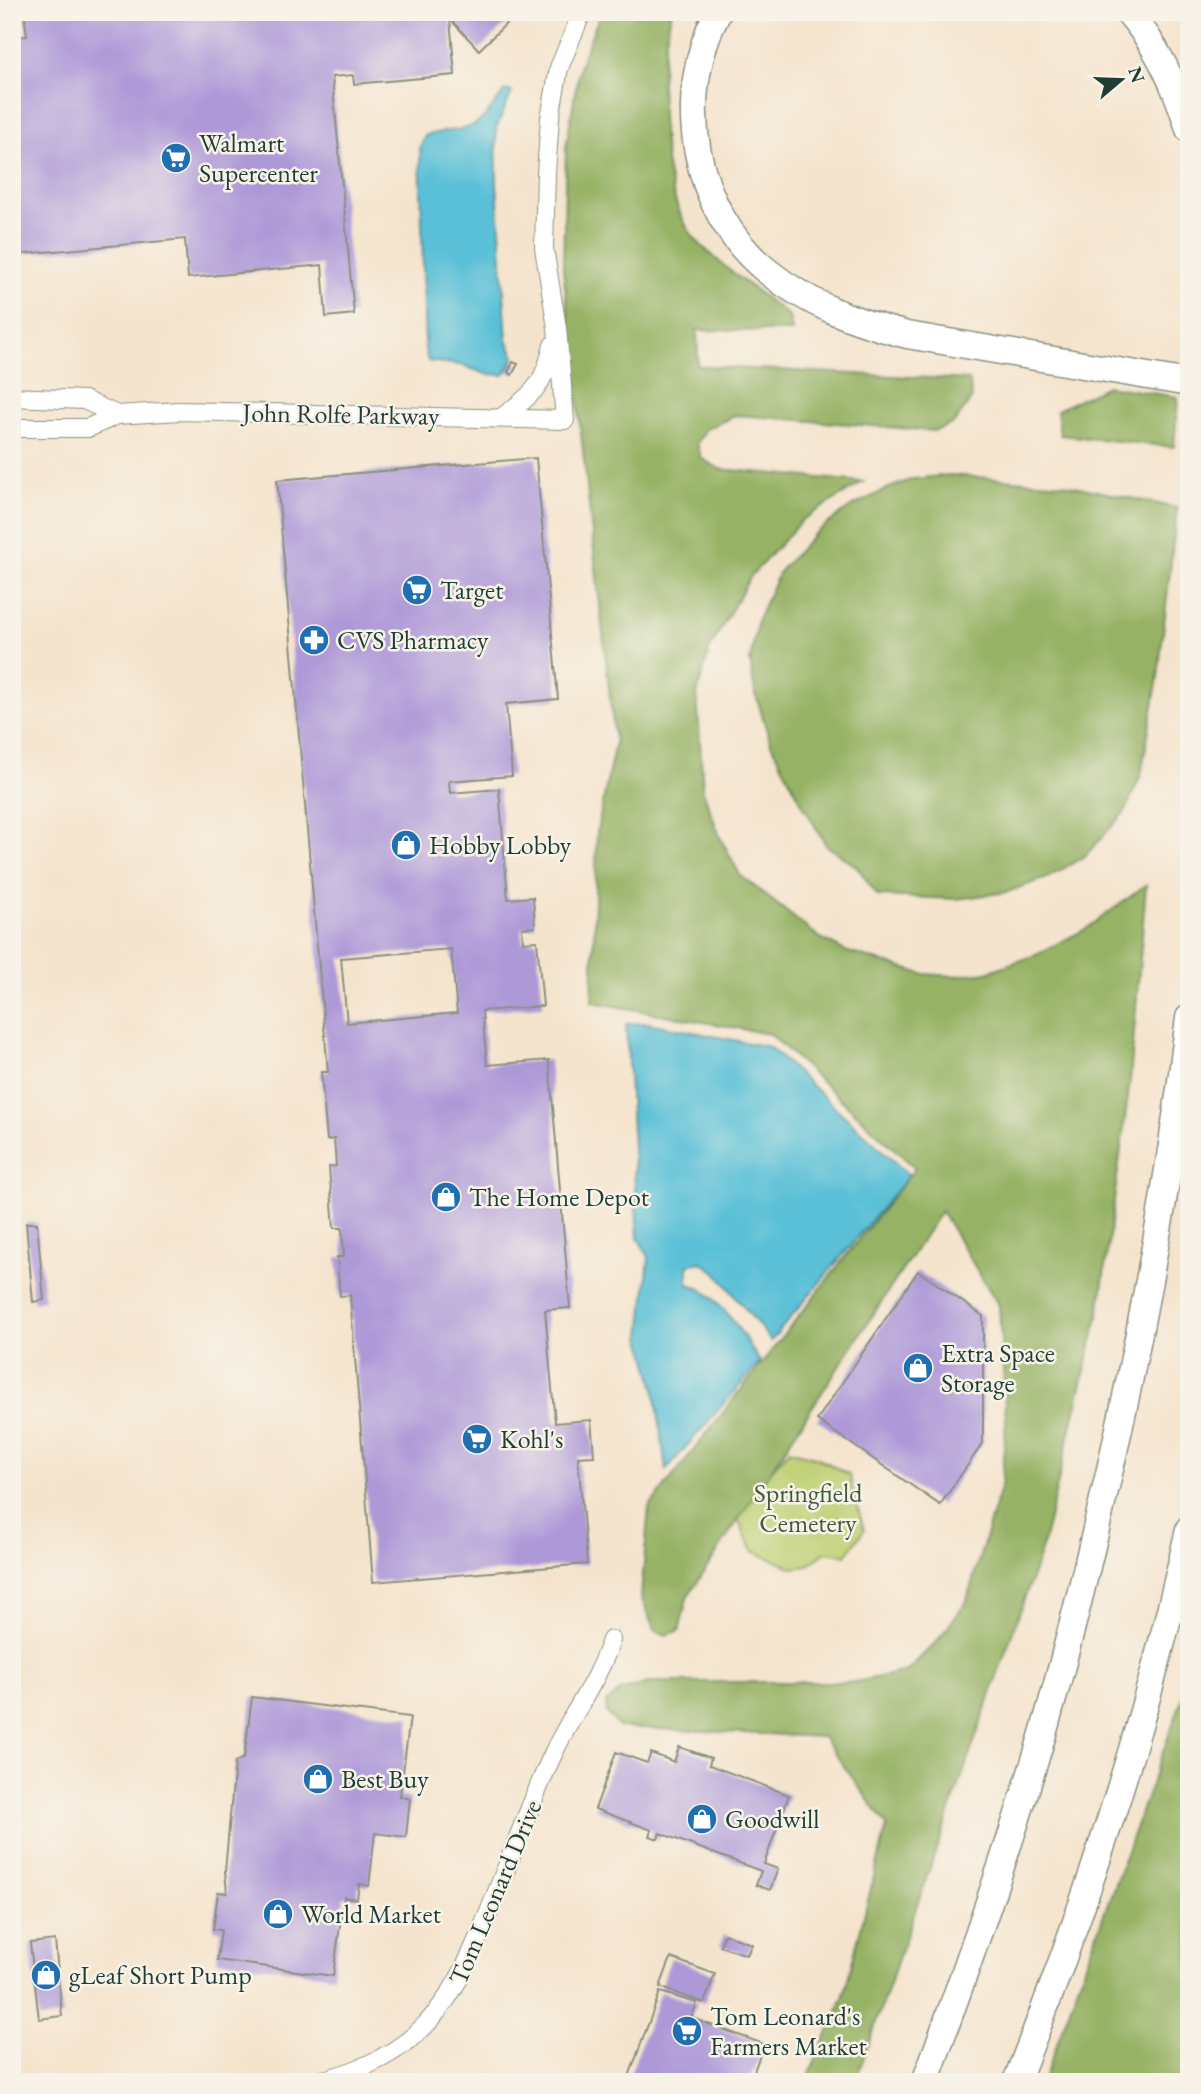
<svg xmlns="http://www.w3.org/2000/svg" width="1201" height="2094" viewBox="0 0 1201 2094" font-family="'EB Garamond',serif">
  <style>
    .green { fill: #bed073; stroke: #6e8654; stroke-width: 2 }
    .forest { fill: #96b265; stroke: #5a784c; stroke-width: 2 }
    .water { fill: #5ac0d7; stroke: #3c7e86; stroke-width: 2 }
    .building { fill: #ae99d8; fill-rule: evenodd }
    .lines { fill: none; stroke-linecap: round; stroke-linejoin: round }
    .minor-casing { stroke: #8a9080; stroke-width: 20 }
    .highway-casing { stroke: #8a9080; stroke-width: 29 }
    .minor { stroke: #fff; stroke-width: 18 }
    .highway { stroke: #fff; stroke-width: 26 }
    .labels { text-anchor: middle; stroke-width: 5; stroke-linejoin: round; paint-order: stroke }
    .poi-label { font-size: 26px; fill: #1f3d34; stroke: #f7f3e8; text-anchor: start }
    .street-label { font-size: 26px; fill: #1f3d34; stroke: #f7f3e8 }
    .park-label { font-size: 26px; fill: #3f5a41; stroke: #f7f3e8 }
  </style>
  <rect width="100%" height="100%" fill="#f7f3e8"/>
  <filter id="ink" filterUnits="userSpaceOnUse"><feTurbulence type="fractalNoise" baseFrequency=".0143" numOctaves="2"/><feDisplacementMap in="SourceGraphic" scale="14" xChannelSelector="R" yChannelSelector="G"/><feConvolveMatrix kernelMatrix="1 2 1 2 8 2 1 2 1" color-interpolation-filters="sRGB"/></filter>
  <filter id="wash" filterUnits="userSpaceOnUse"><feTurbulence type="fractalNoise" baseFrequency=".00686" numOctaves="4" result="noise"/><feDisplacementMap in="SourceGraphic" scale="28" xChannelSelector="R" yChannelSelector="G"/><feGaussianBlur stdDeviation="1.57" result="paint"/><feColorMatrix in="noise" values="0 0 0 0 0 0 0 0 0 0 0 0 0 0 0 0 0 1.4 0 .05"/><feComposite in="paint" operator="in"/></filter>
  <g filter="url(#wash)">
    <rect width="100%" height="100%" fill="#f5e4cd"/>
    <!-- green -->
    <path class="green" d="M789,1450L818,1458L849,1475L864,1530L846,1555L826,1552L807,1566L792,1568L753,1551L733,1510L740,1500L759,1496L765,1477Z"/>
    <!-- forest -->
    <g class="forest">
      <path d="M601,12H672C655,67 656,197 697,241C724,269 759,292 789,316L792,331L697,330L698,366L969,380L972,398L954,423L935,431L736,415L706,429L697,443L701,458L720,469L863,482L802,520L750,577L710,648L697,694L703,791L720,837L740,875L817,936L845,951L923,974L955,976L987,972L1036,955L1086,929L1146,885L1130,1081L1099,1312L1042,1548L855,2082H806L843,1998L887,1826L823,1737L619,1727L607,1713L606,1703L620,1691L652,1682H855L907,1671L937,1641L966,1603L1002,1482L1006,1421L999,1306L941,1211L687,1598L679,1631L666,1635L654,1630L641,1596L649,1507L915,1168L770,1034L592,1002L597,831L615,743L563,268L566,147L580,64Z"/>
      <path d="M1107,386L1178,397L1174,447L1060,435L1057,410Z"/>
      <path d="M949,475L1065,484L1177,508L1158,677L1141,775L1124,813L1085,856L1047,878L1007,892L957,899L878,896L857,867L826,845L803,805L771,744L755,692L750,661L758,619L779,572L814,534L849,508L887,489L913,479Z"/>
      <path d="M1189,1680V2082H1043Z"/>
    </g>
    <!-- water -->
    <g class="water">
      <path d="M506,90L512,92L496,128L497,184L507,340L515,357L504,375L486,374L462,365L428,361L425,349L420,147L425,136C442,129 465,133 480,121C490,113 497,99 506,90Z"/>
      <path d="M648,1023L769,1047L909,1175L771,1341L715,1271L701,1262L688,1265V1284C718,1290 744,1337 760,1362L666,1470L655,1389L641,1336L649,1257L638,1238L626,1024Z"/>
    </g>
    <g id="blocks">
      <!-- building -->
      <g class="building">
        <path d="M24,12H240L241,17L294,12H518L479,50L450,19L455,75L354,84L353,75L332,77L354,314L326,317L322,265L188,278L185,239L12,255V37L27,36Z"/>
        <path d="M513,362L518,364L512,375L508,372Z"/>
        <path d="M536,458L558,699L506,704L512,776L449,781L450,793L499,789L508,899L533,897L535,927L522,928L523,942L537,941L543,1006L482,1011L487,1065L549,1060L570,1308L545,1310L555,1423L591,1420L594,1456L578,1457L587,1564L373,1582L350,1295L340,1296L337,1257H344L342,1228H334L329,1167L336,1166L334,1139L327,1140L321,1072H328L277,480ZM451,949L457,1013L347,1023L341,958Z"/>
        <path d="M26,1223H37L44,1300L33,1302Z"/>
        <path d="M918,1271L983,1316V1443L940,1505L817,1420Z"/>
        <path d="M252,1697L410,1717L400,1796L410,1799L406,1837L375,1833L369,1886L359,1884L357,1899L344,1897L333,1976L217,1960L221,1930L213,1929L218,1892L227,1893L225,1871L235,1762L244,1758Z"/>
        <path d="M679,1747L711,1758L709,1765L789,1795L764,1864L778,1869L770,1890L756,1885L761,1871L660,1833L658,1839L650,1836L652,1830L595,1809L616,1752L647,1763L651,1753L674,1762Z"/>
        <path d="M724,1934L752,1944L747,1955L720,1946Z"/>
        <path d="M55,1940L62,2016L39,2019L30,1943Z"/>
        <path d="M671,1958L715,1974L704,2003L660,1987Z"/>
        <path d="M660,1992L697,2003L691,2018L764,2044L750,2082H627Z"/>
      </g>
    </g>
  </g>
  <g filter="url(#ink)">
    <use href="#blocks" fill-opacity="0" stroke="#8a9080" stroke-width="2"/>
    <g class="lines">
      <!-- minor casing -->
      <g class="minor-casing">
        <g id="minor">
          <path d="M12,397L84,400L117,415"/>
          <path d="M501,418C534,393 544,386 553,345"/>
          <path d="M12,428H88L117,415L179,411L565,420L557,328L544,248L546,173L550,118L559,68L582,12"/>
          <path d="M315,2082C353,2073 386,2060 415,2035C454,2001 472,1953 491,1907C511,1857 530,1804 553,1754C571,1715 598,1681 611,1640"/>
        </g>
      </g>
      <!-- highway casing -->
      <g class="highway-casing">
        <g id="highway">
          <path d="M718,12C673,95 692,211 767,271C809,305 856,322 907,335L1189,383"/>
          <path d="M1128,12C1158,46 1176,86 1189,129"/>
          <path d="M925,2082C966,1971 1005,1860 1039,1747C1059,1682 1075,1616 1091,1550C1134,1374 1168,1197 1189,1018"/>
          <path d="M1016,2082C1087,1903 1148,1717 1189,1529"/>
        </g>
      </g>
      <!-- minor -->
      <use href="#minor" class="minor"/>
      <!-- highway -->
      <use href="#highway" class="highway"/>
    </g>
  </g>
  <!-- icons -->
  <defs>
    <g id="supermarket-disc" transform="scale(1.575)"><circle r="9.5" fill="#1f6fb2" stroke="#f7f3e8"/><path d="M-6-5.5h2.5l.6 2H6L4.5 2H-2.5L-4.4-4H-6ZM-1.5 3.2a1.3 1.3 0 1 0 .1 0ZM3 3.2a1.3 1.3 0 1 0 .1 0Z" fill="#fff"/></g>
    <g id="pharmacy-disc" transform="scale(1.575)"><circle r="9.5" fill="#1f6fb2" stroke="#f7f3e8"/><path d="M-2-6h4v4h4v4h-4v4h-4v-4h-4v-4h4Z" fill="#fff"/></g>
    <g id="shop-disc" transform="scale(1.575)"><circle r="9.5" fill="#1f6fb2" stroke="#f7f3e8"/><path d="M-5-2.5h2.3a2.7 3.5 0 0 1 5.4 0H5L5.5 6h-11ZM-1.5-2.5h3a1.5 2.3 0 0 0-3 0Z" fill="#fff"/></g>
  </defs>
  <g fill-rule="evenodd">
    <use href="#supermarket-disc" x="176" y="158"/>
    <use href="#supermarket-disc" x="417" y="590"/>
    <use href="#pharmacy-disc" x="314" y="640"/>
    <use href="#shop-disc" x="406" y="845"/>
    <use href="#shop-disc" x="446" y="1197"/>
    <use href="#shop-disc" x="918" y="1368"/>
    <use href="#supermarket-disc" x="477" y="1439"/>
    <use href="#shop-disc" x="318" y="1779"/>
    <use href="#shop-disc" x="702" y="1819"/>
    <use href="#shop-disc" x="278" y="1914"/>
    <use href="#shop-disc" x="46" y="1975"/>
    <use href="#supermarket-disc" x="687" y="2031"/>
  </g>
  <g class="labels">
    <!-- poi labels -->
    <g class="poi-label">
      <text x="199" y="152">Walmart<tspan x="199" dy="30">Supercenter</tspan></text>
      <text x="440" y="599">Target</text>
      <text x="337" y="649">CVS Pharmacy</text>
      <text x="429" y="854">Hobby Lobby</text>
      <text x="469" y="1206">The Home Depot</text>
      <text x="941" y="1362">Extra Space<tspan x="941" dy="30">Storage</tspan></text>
      <text x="500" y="1448">Kohl's</text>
      <text x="341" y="1788">Best Buy</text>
      <text x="725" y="1828">Goodwill</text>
      <text x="301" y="1923">World Market</text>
      <text x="69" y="1984">gLeaf Short Pump</text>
      <text x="710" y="2025">Tom Leonard's<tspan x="710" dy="30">Farmers Market</tspan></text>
    </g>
    <!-- street labels -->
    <g class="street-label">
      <text transform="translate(341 414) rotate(1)" y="9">John Rolfe Parkway</text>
      <text transform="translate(495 1892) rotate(-67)" y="9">Tom Leonard Drive</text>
    </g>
    <!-- park labels -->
    <g class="park-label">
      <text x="808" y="1502">Springfield<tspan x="808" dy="30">Cemetery</tspan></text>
    </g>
  </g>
  <!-- margin -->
  <rect width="1201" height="2094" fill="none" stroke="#f7f3e8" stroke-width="42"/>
  <!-- north arrow -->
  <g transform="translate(1121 80) rotate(71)" stroke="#f7f3e8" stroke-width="5" paint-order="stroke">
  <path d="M0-5L12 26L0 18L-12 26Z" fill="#1f3d34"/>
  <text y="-10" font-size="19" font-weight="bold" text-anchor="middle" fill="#1f3d34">N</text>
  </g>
</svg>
